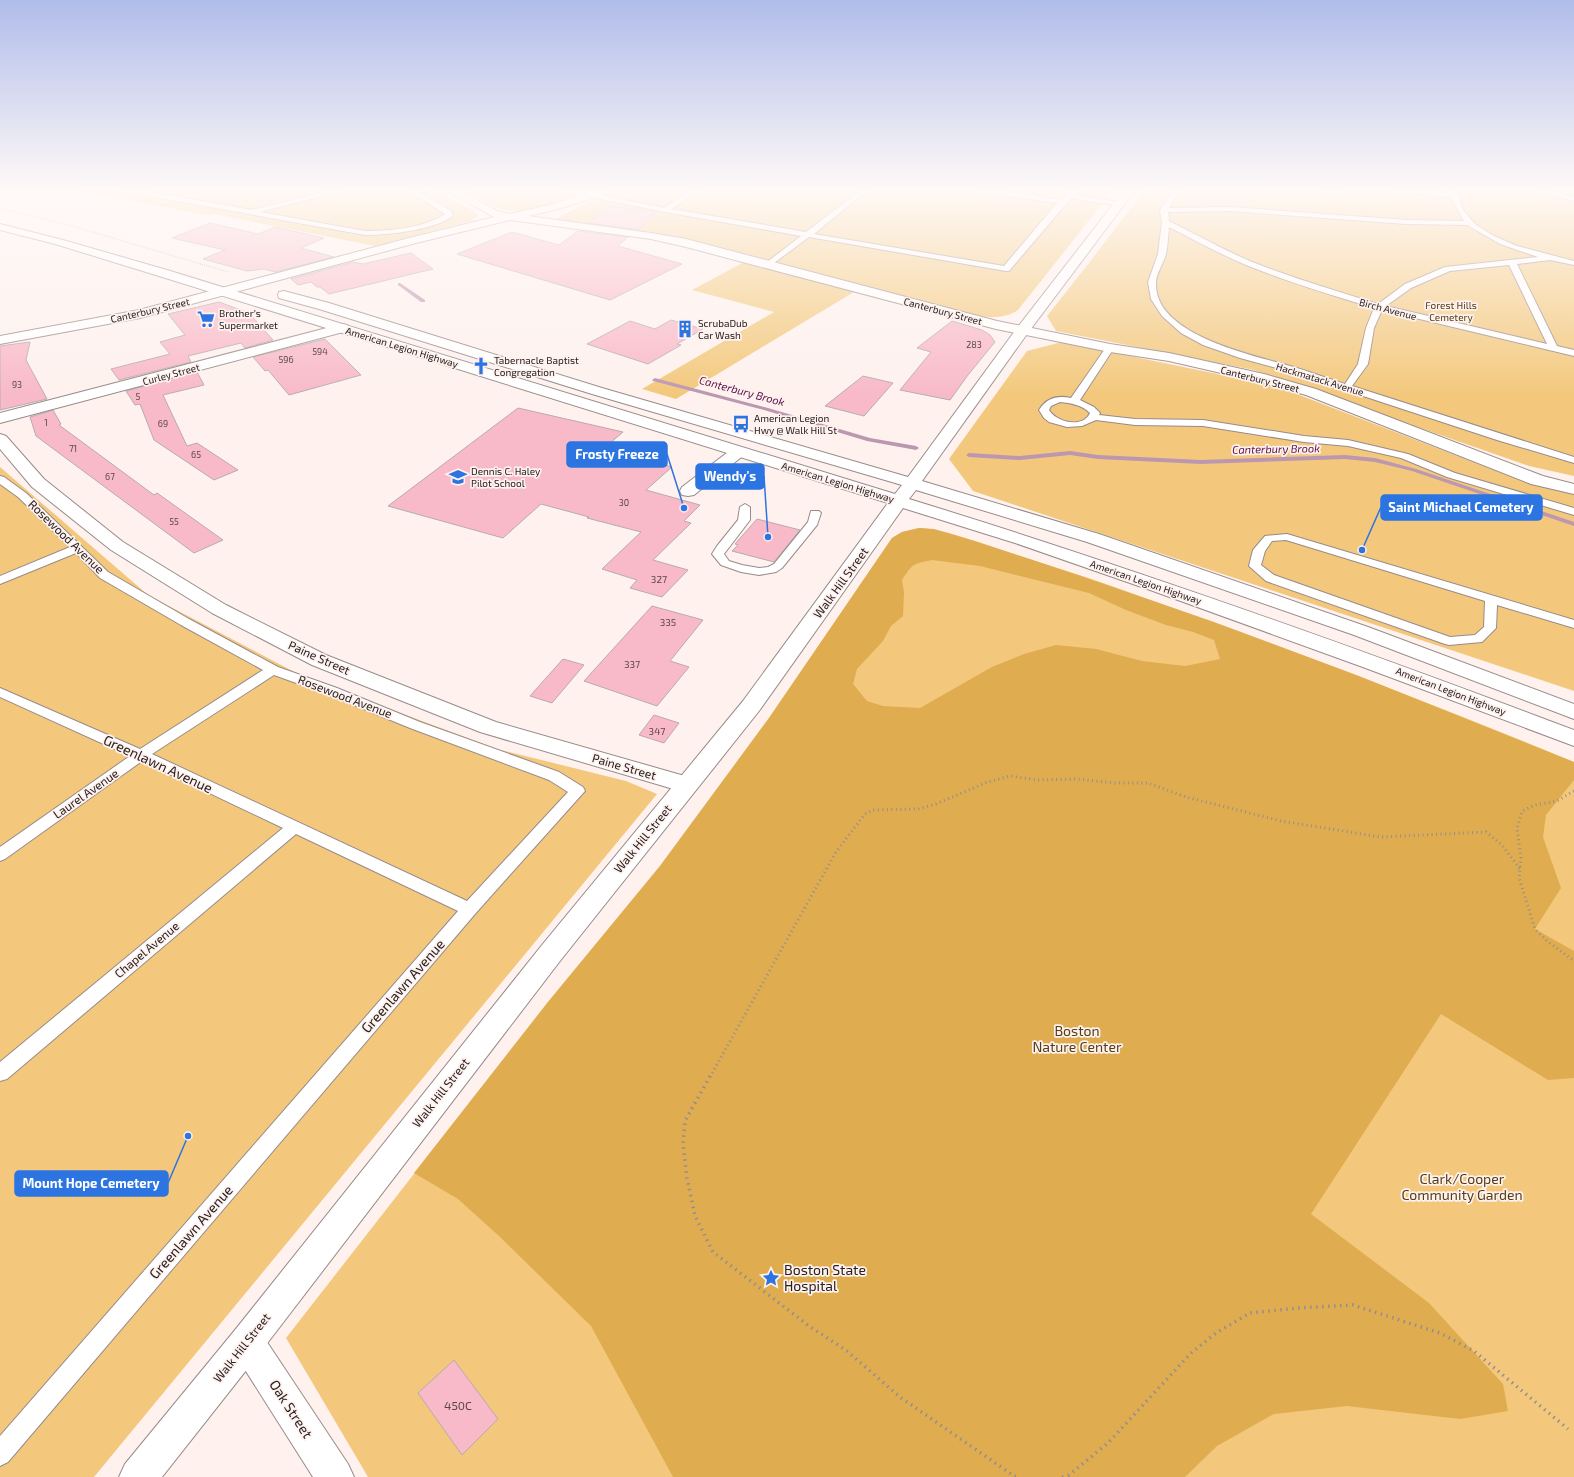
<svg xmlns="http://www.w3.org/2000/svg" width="1574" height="1477" viewBox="0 0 1574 1477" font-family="'Exo 2',sans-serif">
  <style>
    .green { fill: #f3c87c }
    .forest { fill: #dfad4f; fill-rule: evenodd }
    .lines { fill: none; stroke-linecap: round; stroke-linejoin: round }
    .stream { fill: #bc97b0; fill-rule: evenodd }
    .building { fill: #f8b9c8; stroke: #b8abae }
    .service-casing { stroke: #978b89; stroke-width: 2 }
    .minor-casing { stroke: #978b89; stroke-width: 2 }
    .secondary-casing { stroke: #978b89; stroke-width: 2 }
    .path-far2 { stroke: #978d8c; stroke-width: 1.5; stroke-dasharray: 0.5 1.5; stroke-linecap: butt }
    .path-far1 { stroke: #978d8c; stroke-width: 3; stroke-dasharray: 1 3.5; stroke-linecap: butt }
    .path { stroke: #978d8c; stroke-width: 3.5; stroke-dasharray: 1.5 4.5; stroke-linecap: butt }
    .service { fill: #fff; fill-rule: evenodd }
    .minor { fill: #fff; fill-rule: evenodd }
    .secondary { fill: #fff; fill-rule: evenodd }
    .labels { text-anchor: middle; stroke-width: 3.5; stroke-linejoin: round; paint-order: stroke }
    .far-number-label { font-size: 9px; fill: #5a474b }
    .far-park-label { font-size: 10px; fill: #523e16; stroke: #fef1ee }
    .far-street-label { font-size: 10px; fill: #262121; stroke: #fef1ee }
    .far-poi-label { font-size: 10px; fill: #262121; stroke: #fef1ee; text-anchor: start }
    .number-label { font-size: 10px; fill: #5a474b }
    .far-water-label { font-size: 11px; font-style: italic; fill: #59104b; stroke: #fef1ee }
    .street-label { font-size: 12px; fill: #262121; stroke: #fef1ee }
    .near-number-label { font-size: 12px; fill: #5a474b }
    .near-street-label { font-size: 14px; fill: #262121; stroke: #fef1ee }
    .near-park-label { font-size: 14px; fill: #523e16; stroke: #fef1ee }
    .near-poi-label { font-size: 14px; fill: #262121; stroke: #fef1ee; text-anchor: start }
    .leader { fill: none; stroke: #2c74e1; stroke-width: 1.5 }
    .callout-dot { fill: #2c74e1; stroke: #fef1ee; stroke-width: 1.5 }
    .callout { fill: #2c74e1; stroke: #2c74e1; stroke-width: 1.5 }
    .callout-label { font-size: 13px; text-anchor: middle; font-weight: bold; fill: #fff }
  </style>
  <rect width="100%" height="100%" fill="#fef1ee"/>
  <!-- green -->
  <g class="green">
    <path d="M67,189H434L475,212L478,216L470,221L375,246L214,214L207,215Z"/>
    <path d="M464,189H594C570,200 530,216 505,210C491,207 476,196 464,189Z"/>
    <path d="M615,189H1114L1018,310C1006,319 986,318 973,315L705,243L639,231L562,222L557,220L559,217Z"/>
    <path d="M1145,189H1574V476L1529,466L1254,370L1056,331L1047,316L1089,263Z"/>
    <path d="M746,261L854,292L676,399L642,389L774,312L692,290Z"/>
    <path d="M1062,342L1276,386L1512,477L1574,493V691L973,491L949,459L1027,351Z"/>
    <path d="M0,467L148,595L304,677L497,749L626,781L657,794L94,1477H0Z"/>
    <path d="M919,528C944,529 969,540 993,547C1031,560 1069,571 1106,584C1264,640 1420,698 1574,762V1477H368L286,1338L548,1002L660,866L769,718L892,538L902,532Z"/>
  </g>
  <!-- forest -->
  <path class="forest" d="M919,528L934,529L975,541L1081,576L1214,622L1359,676L1574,762V780L1546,815L1543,837L1561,888L1535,929L1574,951V1078L1548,1080L1441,1014L1311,1214L1429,1303L1503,1384L1508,1411L1460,1419L1347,1406L1274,1414L1217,1446L1185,1477H673L591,1326L499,1236L458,1199L414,1173L548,1002L660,866L769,718L892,538L902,532ZM932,560L980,566L1089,593L1126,610L1166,625L1193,632L1214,640L1220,659L1185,666L1142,661L1096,649L1056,645L1024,654L992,667L920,708L883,706L867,701L853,684L857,669L883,641L891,626L903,616L904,592L902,580C913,563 913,564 932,560Z"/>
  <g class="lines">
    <!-- stream -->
    <g class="stream">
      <path d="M400,283L425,300V302H421L398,285V283Z"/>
      <path d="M655,378L768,408L870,438L916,446L919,448L916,450L867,441L764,410L653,381L652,380Z"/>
      <path d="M1070,451L1098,455L1201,460L1345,455L1375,458L1416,469L1574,522V526L1412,471L1375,462L1345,459L1201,464L1098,459L1070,455L1020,460L969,457L966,455L969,453L1020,456Z"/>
    </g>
  </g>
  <!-- building -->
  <g class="building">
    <path d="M611,206L655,212L651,215H655L638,230L588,223Z"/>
    <path d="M210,223L258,234L275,227L324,238L301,248L334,257L275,272L264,269L247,271L203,259L225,250L172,238Z"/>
    <path d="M578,231L628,237L618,246L682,264L610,300L457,254L512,232L559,245Z"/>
    <path d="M411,253L433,269L329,294L320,287H317L311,282L298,285L291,279L353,262L363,264Z"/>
    <path d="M219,302L249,313L273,340L245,348L241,343L188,356L191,362L119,380L111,369L170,354L160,342L185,335L168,314Z"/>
    <path d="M671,320L703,329L677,344L681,345L648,364L587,344L630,321L655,329Z"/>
    <path d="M952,321L982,330L990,335L995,342L968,375L950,400L900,390L931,352L917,348Z"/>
    <path d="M325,339L361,375L289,395L268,370L265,371L253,357Z"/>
    <path d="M30,342L26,360L47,399L0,410V346Z"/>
    <path d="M197,372L204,385L163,395L187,446L197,443L238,470L214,480L154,440L140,404L135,405L126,391Z"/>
    <path d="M863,376L893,383L864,416L825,406Z"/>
    <path d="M518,408L623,432L609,444L649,456L645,459L672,467L646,490L700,505L684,521L691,523L653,560L688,570L662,597L630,588L637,580L602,569L641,532L587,518L589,517L541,504L503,538L388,506Z"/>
    <path d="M53,410L61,424L59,425L154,495L157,493L223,540L194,553L36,436L30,417Z"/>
    <path d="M757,519L800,530L774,562L732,551L738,545L735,544Z"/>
    <path d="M652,606L703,620L670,661L689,667L657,706L584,681Z"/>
    <path d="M563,659L584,665L552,703L530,696Z"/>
    <path d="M654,715L679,723L664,743L639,735Z"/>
    <path d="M454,1360L498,1419L462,1455L418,1393Z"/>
  </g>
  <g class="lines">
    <!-- service casing -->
    <g class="service-casing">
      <g id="service">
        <path d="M119,189H134L252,210L337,189H349L260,212L365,231C389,231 425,228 445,214L406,189H414L451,211L453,215C438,230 386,235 365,235L122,191Z"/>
        <path d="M558,189H571L664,208L693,189H701L671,209L806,232L862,189H869L814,234L1004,266L1057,203L977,191L974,189H991L1061,200L1073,189H1080L1075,195L1119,202L1122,204L1119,206L1071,198L1009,271H1006L809,237L770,266L766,264L767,262L801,236L665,212L561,191Z"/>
        <path d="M1174,189H1180L1169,208L1231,207L1406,220L1464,221L1451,197L1392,191L1389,189H1413L1450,193L1449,189H1455L1464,211L1475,224L1494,236L1517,246L1574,261V265L1550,260L1517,264L1557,346L1574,350V356L1382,310L1374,328L1368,364L1352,386L1574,457V463L1497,440L1284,370L1240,358L1203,345L1181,333L1162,316L1151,299L1148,282L1158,254L1162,222L1160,210ZM1231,211L1406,224L1467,225L1500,244L1538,257L1445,267L1405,284L1378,304C1336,291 1293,278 1252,262C1224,250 1197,235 1169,221L1168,212ZM1169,227C1194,240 1220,254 1246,265C1288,282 1331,295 1374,308L1366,328L1358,364L1345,384C1326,378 1308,371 1290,366C1252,355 1154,335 1156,283C1156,273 1164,263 1166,254C1168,245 1168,235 1169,227ZM1509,265L1547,344L1386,306L1411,288L1450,271Z"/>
        <path d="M1320,189H1349C1342,194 1327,194 1320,189Z"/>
        <path d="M1531,189H1542L1574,197V201Z"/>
        <path d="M1110,345L1114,348L1080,400L1094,407L1100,413L1099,415L1135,419L1203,420L1304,436L1348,440L1408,454L1455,473L1574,508V515L1447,477L1401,458L1348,446L1304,442L1203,426L1135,425L1096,420L1082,426L1067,427L1049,422L1044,418L1039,410C1046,398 1058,395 1071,398L1107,346ZM1060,402C1071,403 1082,405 1090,413C1083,429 1056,422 1049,410L1051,406Z"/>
        <path d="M0,476L4,477L26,493L108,572L189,619L278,667L337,688L420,722L559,772L583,787L585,791L475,914L8,1462L0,1466V1436L458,911L296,834L7,1079L0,1081V1062L283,828L142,761L5,859L0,861V847L130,756L0,697V688L140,749L263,670L181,625L100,578L76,553L0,584V576L70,547L18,497L0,484ZM274,675L327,694L410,728L549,780L568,792L467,901L152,754Z"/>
        <path d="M745,504L750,507V520L724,554L729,561L742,565L759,568L768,567L774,564L808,522L811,511H819L821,513L817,525L782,568L776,572L759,575L741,572L721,565L712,554L717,546L738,520L740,507Z"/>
        <path d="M1287,534L1574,620V628L1497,605L1496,628L1482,642L1449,645L1445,644L1266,581L1249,566L1253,550L1265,536ZM1286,540L1485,601L1484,627L1475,635L1450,637L1274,575L1261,565L1265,551L1272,541Z"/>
      </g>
    </g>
    <!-- minor casing -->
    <g class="minor-casing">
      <g id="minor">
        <path d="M444,189H457L497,211L510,214L554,204L596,189H610L609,191C582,203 556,210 528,216L651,233L686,239L997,321L1110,344L1169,353L1264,374L1316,389L1543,476L1574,484V494L1531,484L1306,395L1256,381L1169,361L1110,352L996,329L686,247L651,239L510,220L416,243L140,318L0,344V336L139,310L409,238L494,217Z"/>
        <path d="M342,324L347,325L349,328L347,331L0,423V413Z"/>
        <path d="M0,434L6,436L44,479L123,542L226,605L326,655L496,722L695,779L698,785L695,791L687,793L480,732L312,665L212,613L111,550L32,487L0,449Z"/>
        <path d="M738,447L744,449L746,452L744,455L694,495L688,496L682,495L680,491L682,487L732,449Z"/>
        <path d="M247,1325L259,1330L348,1464L354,1477H313L235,1354L230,1342L235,1330Z"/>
      </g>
    </g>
    <!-- secondary casing -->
    <g class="secondary-casing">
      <path id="secondary" d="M1125,189H1136L1027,334L922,481L1099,534L1368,627L1574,704V719L1354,635L1087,542L916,490L909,499C1134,568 1354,647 1574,730V746L1360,666L1153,591L1015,543L903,508L759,711L560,961L259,1354L162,1477H119L125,1464L235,1330L542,945L743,701L888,503L159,276L55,244L0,230V224L63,240L167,270L895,494L902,485L592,394L319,309L279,298L278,295L279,292L284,291L329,303L602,388L908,477L1017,328Z"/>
    </g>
    <!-- path-far2 -->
    <path class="path-far2" d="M0,208L79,228L228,272"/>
    <!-- path-far1 -->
    <g class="path-far1">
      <path d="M1574,791L1557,801L1535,805L1522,811L1517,828L1521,858L1519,878L1535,929L1547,941L1574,961"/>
      <path d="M710,1077L836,852L865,814L873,810L918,809L936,804L988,782L1010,776L1037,780L1077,779L1114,783H1148L1186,797L1281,821L1380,837L1486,832L1502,845L1520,869"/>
    </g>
    <!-- path -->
    <g class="path">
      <path d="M710,1076L685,1121L683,1144L687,1178L695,1216L713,1252L809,1326L847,1351L900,1397L1014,1476L1019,1477"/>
      <path d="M1062,1477L1069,1475L1108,1443L1190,1354L1216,1333L1250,1313L1298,1308L1353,1305L1440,1333L1474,1351L1568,1429"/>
    </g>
    <!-- service -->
    <use href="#service" class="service"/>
    <!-- minor -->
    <use href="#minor" class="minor"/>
    <!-- secondary -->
    <use href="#secondary" class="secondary"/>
  </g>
  <!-- sky -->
  <linearGradient id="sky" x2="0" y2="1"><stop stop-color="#b0bcea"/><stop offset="0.48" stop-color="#fff9f7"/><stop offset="1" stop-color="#fff9f7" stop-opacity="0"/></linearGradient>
  <rect width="1574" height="396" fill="url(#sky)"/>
  <!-- icons -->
  <defs>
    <g id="supermarket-bare" transform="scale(1.38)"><path d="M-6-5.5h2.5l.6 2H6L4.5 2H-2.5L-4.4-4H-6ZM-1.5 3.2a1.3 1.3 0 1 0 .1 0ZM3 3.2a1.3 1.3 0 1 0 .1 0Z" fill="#2c74e1" stroke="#fef1ee" stroke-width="2.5" paint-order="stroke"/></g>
    <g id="building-bare" transform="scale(1.38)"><path d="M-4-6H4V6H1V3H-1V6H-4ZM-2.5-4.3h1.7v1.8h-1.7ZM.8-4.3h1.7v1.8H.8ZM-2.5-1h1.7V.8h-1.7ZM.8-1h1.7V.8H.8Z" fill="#2c74e1" stroke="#fef1ee" stroke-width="2.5" paint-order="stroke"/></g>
    <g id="church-bare" transform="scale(1.38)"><path d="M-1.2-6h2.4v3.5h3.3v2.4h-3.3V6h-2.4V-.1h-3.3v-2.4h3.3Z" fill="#2c74e1" stroke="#fef1ee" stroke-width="2.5" paint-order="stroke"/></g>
    <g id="bus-bare" transform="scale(1.38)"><path d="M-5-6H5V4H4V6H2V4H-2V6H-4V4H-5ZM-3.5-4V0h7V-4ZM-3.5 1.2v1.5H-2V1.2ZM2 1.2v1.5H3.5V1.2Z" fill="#2c74e1" stroke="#fef1ee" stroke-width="2.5" paint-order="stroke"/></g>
    <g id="school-bare" transform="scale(1.38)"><path d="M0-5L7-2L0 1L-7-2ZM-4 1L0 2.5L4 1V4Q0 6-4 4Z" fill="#2c74e1" stroke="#fef1ee" stroke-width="2.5" paint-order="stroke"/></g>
    <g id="sight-bare" transform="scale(1.38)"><path d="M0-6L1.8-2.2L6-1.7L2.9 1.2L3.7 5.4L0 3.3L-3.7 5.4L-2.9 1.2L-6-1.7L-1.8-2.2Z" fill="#2c74e1" stroke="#fef1ee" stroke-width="2.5" paint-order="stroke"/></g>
  </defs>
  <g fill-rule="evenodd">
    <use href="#supermarket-bare" x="206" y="319"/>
    <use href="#building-bare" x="685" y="329"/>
    <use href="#church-bare" x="481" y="366"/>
    <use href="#bus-bare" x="741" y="424"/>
    <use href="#school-bare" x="458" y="477"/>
    <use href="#sight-bare" x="771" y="1278"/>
  </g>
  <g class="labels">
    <!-- far-number labels -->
    <g class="far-number-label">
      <text x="974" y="348">283</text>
      <text x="320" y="355">594</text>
      <text x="286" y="363">596</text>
      <text x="17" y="388">93</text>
      <text x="138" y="400">5</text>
      <text x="46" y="426">1</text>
      <text x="163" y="427">69</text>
      <text x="73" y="452">71</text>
      <text x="196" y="458">65</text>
      <text x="110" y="480">67</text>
      <text x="624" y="506">30</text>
      <text x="174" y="525">55</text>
    </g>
    <!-- far-park labels -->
    <g class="far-park-label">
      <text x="1451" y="309">Forest Hills<tspan x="1451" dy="12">Cemetery</tspan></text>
    </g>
    <!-- far-street labels -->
    <g class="far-street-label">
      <text transform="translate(1388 309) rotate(15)" y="4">Birch Avenue</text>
      <text transform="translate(150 310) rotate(-13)" y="4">Canterbury Street</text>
      <text transform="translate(943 311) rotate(15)" y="4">Canterbury Street</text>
      <text transform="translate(402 347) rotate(17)" y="4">American Legion Highway</text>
      <text transform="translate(171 374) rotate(-15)" y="4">Curley Street</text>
      <text transform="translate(1260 379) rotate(14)" y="4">Canterbury Street</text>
      <text transform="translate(1320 379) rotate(17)" y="4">Hackmatack Avenue</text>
      <text transform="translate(838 482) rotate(17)" y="4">American Legion Highway</text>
      <text transform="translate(1146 582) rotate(19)" y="4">American Legion Highway</text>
      <text transform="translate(1451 691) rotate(21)" y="4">American Legion Highway</text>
    </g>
    <!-- far-poi labels -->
    <g class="far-poi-label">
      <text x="219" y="317">Brother’s<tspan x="219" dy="12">Supermarket</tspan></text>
      <text x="698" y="327">ScrubaDub<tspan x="698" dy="12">Car Wash</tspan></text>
      <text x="494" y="364">Tabernacle Baptist<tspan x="494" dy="12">Congregation</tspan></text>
      <text x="754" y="422">American Legion<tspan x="754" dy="12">Hwy @ Walk Hill St</tspan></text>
      <text x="471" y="475">Dennis C. Haley<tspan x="471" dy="12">Pilot School</tspan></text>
    </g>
    <!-- number labels -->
    <g class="number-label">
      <text x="659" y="583">327</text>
      <text x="668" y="626">335</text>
      <text x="632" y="668">337</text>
      <text x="657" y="735">347</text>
    </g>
    <!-- far-water labels -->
    <g class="far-water-label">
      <text transform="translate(742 391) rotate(15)" y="4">Canterbury Brook</text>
      <text transform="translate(1276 449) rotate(-1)" y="4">Canterbury Brook</text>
    </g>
    <!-- street labels -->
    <g class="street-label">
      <text transform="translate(66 537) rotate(44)" y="4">Rosewood Avenue</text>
      <text transform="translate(841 583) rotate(-54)" y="4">Walk Hill Street</text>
      <text transform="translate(319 658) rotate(24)" y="4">Paine Street</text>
      <text transform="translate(345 697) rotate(21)" y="4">Rosewood Avenue</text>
      <text transform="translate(624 767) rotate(16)" y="4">Paine Street</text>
      <text transform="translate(86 794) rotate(-35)" y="4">Laurel Avenue</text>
      <text transform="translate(643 839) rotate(-51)" y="4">Walk Hill Street</text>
      <text transform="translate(147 950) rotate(-40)" y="4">Chapel Avenue</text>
      <text transform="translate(441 1093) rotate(-52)" y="4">Walk Hill Street</text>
      <text transform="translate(242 1348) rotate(-52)" y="4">Walk Hill Street</text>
    </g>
    <!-- near-number labels -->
    <g class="near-number-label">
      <text x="458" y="1410">450C</text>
    </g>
    <!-- near-street labels -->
    <g class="near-street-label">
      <text transform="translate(158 764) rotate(25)" y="5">Greenlawn Avenue</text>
      <text transform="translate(403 986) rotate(-49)" y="5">Greenlawn Avenue</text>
      <text transform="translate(191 1232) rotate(-49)" y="5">Greenlawn Avenue</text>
      <text transform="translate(291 1409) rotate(57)" y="5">Oak Street</text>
    </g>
    <!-- near-park labels -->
    <g class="near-park-label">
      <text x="1077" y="1036">Boston<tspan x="1077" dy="16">Nature Center</tspan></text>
      <text x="1462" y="1184">Clark/Cooper<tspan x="1462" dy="16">Community Garden</tspan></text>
    </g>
    <!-- near-poi labels -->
    <g class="near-poi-label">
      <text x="784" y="1275">Boston State<tspan x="784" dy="16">Hospital</tspan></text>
    </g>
  </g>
  <!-- callouts -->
  <path class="leader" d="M684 508L667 454M768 537L764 476M1362 550L1381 507M188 1136L168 1183"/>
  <g class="callout-dot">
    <circle cx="684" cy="508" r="4"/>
    <circle cx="768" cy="537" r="4"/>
    <circle cx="1362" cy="550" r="4"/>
    <circle cx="188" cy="1136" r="4"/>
  </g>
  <g class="callout">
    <rect x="567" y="442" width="100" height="25" rx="4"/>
    <rect x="696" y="464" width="68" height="25" rx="4"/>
    <rect x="1381" y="495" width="161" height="25" rx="4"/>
    <rect x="15" y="1171" width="153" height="25" rx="4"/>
  </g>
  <g class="callout-label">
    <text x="617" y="459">Frosty Freeze</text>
    <text x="730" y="481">Wendy's</text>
    <text x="1461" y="512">Saint Michael Cemetery</text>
    <text x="91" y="1188">Mount Hope Cemetery</text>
  </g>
</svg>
